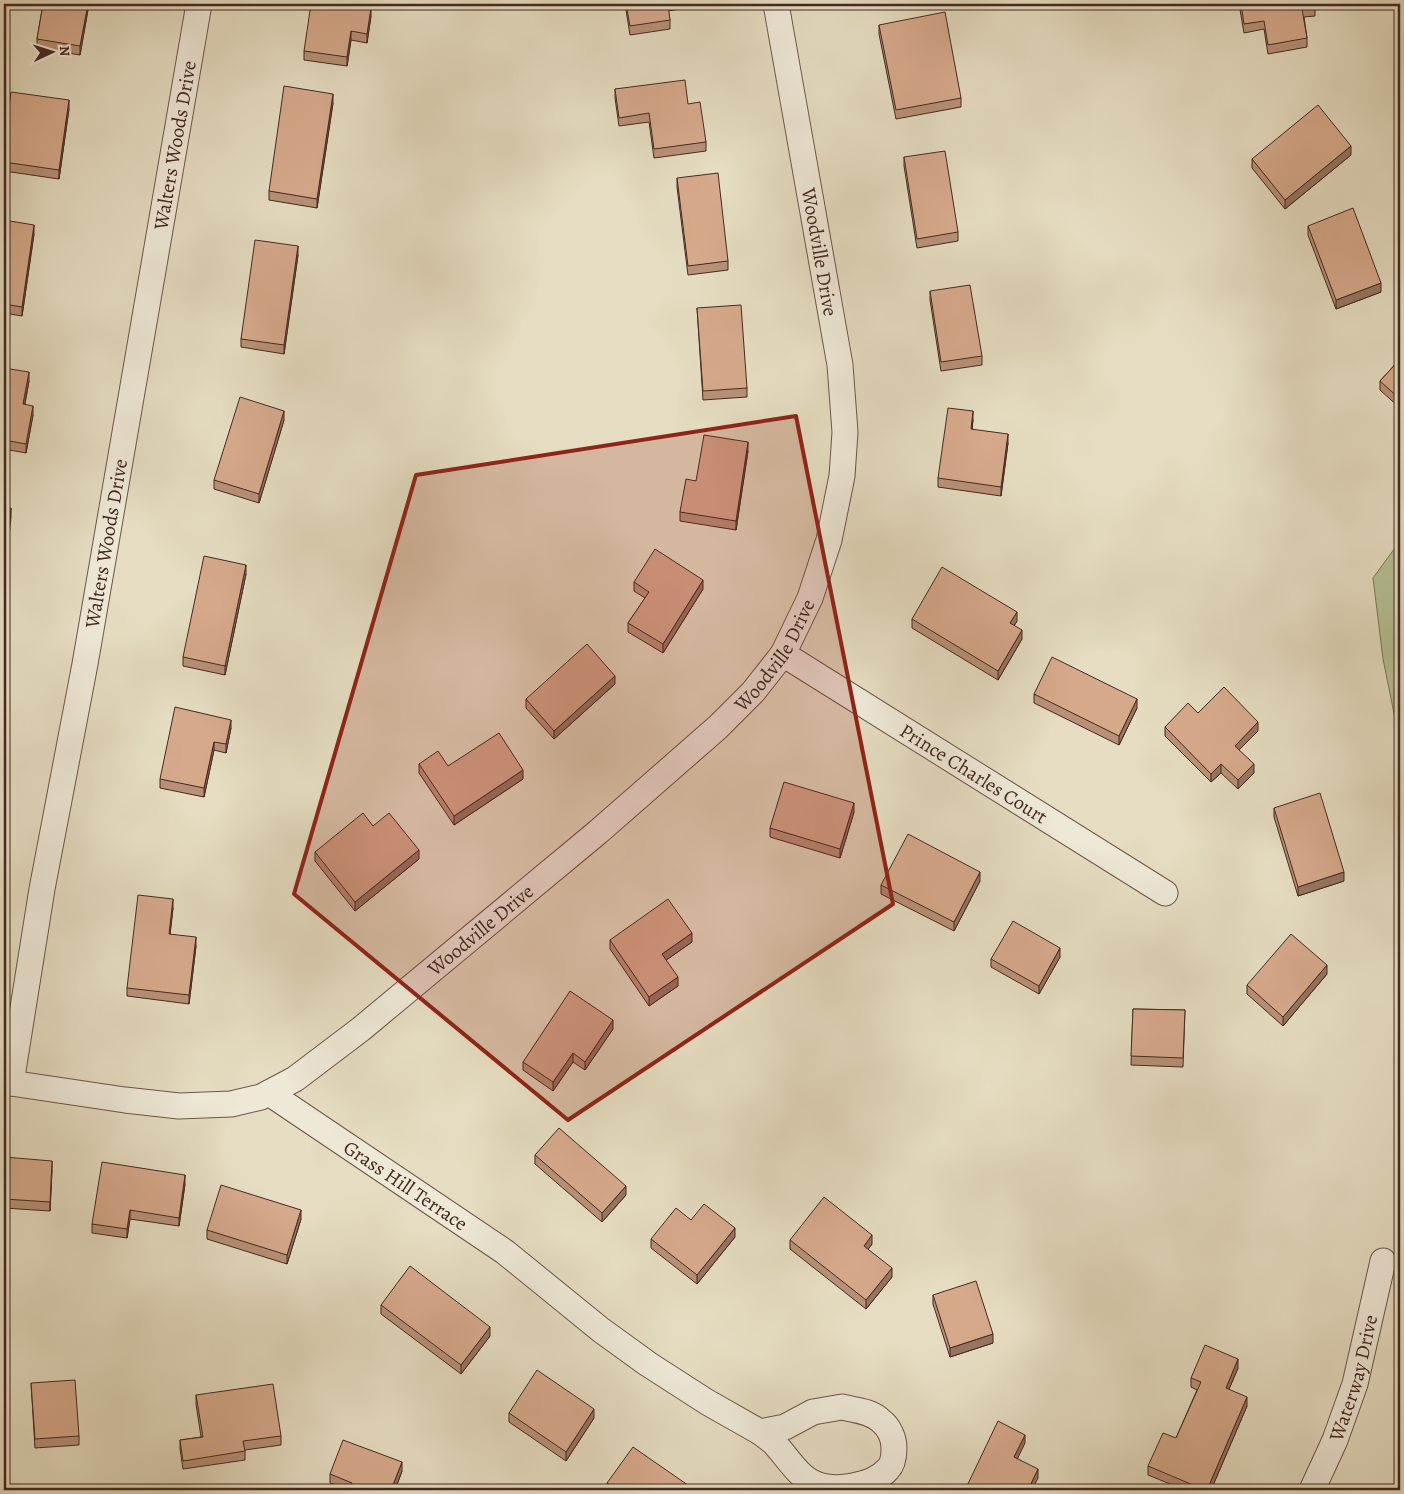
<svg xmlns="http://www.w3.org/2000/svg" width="1404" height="1494" viewBox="0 0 1404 1494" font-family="Alegreya,serif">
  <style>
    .green { fill: #b4c093; stroke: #7c745a }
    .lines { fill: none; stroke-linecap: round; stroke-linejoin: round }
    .street-casing { stroke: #6c5648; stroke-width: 27 }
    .street { stroke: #eee8d7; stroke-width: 25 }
    .wall { fill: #b89178; stroke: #442920 }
    .shaded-wall { fill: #967661; stroke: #442920 }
    .building { fill: #d6a98b; stroke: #442920 }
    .marked { fill: #8f2418; fill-opacity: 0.2; stroke: #8f2418; stroke-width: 4; stroke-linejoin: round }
    .labels { text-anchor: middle; stroke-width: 4; stroke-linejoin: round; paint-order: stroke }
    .street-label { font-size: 20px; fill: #442920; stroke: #eee8d7 }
  </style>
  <rect width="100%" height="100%" fill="#e5dcc1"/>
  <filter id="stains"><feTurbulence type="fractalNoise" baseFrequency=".004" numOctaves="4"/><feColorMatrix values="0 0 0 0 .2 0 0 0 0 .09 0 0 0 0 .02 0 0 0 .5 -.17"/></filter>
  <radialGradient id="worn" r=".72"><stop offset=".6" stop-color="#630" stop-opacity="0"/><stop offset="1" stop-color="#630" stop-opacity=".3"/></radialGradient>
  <!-- green -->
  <path class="green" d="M1400,541V743L1383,659L1373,578Z"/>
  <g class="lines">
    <!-- street casing -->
    <g class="street-casing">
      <g id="street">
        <path id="s1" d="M783,654L1165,893"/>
        <path id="s2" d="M4,1082L125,1100L179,1106L231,1104L261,1097L295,1079L361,1029L598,832L718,727L753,692L783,654L810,598L829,540L842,476L845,432L840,365L776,4"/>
        <path id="s3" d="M11,1083L42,889L85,664L199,4"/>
        <path id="s4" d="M269,1093L505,1252L601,1330L648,1364L707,1402L760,1432"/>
        <path d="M842,1407C855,1410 871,1411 881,1421C889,1427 894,1438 894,1448C894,1455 893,1464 888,1469C873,1486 836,1492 816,1484C799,1478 787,1457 775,1444C771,1440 765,1436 760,1432L785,1427L813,1412Z"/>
        <path id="s5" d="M1312,1490L1335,1440L1355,1384L1383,1261"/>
      </g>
    </g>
    <!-- street -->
    <use href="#street" class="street"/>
  </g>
  <!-- wall -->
  <g class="wall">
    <path d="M43,4H89L80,55L37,48V39Z"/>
    <path d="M357,4V6L371,16L367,43L351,40L347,66L304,60V51Z"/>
    <path d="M625,4H693V7L668,11L670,20V29L630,35Z"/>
    <path d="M1239,4H1315V16L1304,17L1307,38V47L1268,54L1264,29L1244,33Z"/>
    <path d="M879,25L961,98V107L896,119L879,34Z"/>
    <path d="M615,89L688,104L706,142V151L654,158L649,122L619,126L615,98Z"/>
    <path d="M333,103L317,208L269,200V191Z"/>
    <path d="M69,109L59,179L4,171V144Z"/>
    <path d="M1351,155L1285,209L1252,168V159Z"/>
    <path d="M904,157L958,232V241L917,248L904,166Z"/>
    <path d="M677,178L728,261V270L688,275L677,187Z"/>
    <path d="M4,220L34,234L22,316L4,313Z"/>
    <path d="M1308,226L1381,292L1336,309L1308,235Z"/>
    <path d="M298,255L284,354L241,347V339Z"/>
    <path d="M930,291L982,356V365L941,371L930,300Z"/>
    <path d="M697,308L747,388V397L703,400Z"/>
    <path d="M1400,359V408L1380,390V381Z"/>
    <path d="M4,368L29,381L25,404L33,415L26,453L4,449Z"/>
    <path d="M284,420L259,503L214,489V480Z"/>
    <path d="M973,420L972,429L1008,443L1001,496L938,487V478Z"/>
    <path d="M748,451L736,530L680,521V512L696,481Z"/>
    <path d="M246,574L225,675L183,666V657Z"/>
    <path d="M634,582L703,589L663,653L628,632V623L645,598L634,591Z"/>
    <path d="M912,619L1017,621L1014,626L1022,639L998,680L912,628Z"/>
    <path d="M615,684L554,739L526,708V699Z"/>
    <path d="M1034,694L1137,708L1119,745L1034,703Z"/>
    <path d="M1198,713L1258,731L1239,750L1254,773L1238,789L1221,773L1211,782L1165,736V727Z"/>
    <path d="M231,728L226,753L214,750L204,797L160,788V779Z"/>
    <path d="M419,764L448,766L523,779L454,825L419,773Z"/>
    <path d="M1274,808L1344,881L1298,896L1274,817Z"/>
    <path d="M854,812L840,858L770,837V828Z"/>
    <path d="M373,826L419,859L355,911L315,861V852Z"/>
    <path d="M980,881L954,931L881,894V885Z"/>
    <path d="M173,908L170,934L196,946L189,1004L127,996V988Z"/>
    <path d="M610,940L692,942L666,960L678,986L649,1006L610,949Z"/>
    <path d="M1060,957L1039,994L991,967V959Z"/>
    <path d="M1327,974L1283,1026L1247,994V985Z"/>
    <path d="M1133,1009L1185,1010L1183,1067L1131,1065Z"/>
    <path d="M613,1029L585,1070L573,1062L553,1091L523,1070V1062Z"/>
    <path d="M535,1155L626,1195L602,1222L535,1164Z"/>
    <path d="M4,1157L52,1170L50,1211L4,1208Z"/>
    <path d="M185,1184L179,1226L130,1219L127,1238L92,1233V1224Z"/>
    <path d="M301,1219L287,1264L207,1239V1230Z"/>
    <path d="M691,1220L735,1237L697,1284L651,1248V1239Z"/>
    <path d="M790,1240L872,1244L868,1249L892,1277L866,1309L790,1249Z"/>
    <path d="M933,1295L993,1343L950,1357L933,1304Z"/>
    <path d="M381,1305L490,1336L461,1374L381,1314Z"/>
    <path d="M1238,1368L1229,1389L1247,1406L1211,1490H1185L1148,1475V1466L1176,1438L1197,1390L1191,1387V1378Z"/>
    <path d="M31,1383L79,1436V1445L35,1448Z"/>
    <path d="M196,1395L281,1436V1445L245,1450V1460L183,1469L180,1449V1440L201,1437L196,1404Z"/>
    <path d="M509,1413L594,1418L566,1461L509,1422Z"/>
    <path d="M402,1471L395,1490H348L330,1483V1474Z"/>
    <path d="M607,1483L695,1490H607Z"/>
  </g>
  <!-- shaded-wall -->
  <g class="shaded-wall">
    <path d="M88,4H89L80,55V46Z"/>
    <path d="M371,8V16L367,43V34Z"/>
    <path d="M351,31V40L347,66V57Z"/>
    <path d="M333,94V103L317,208V199Z"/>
    <path d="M69,100V109L59,179V170Z"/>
    <path d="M1351,146V155L1285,209V200Z"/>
    <path d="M34,225V234L22,316V307Z"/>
    <path d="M298,246V255L284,354V345Z"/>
    <path d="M1381,283V292L1336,309V300Z"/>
    <path d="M29,372V381L23,413V404Z"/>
    <path d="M33,406V415L26,453V444Z"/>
    <path d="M284,411V420L259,503V494Z"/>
    <path d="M973,411V420L971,438V429Z"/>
    <path d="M1008,434V443L1001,496V487Z"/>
    <path d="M748,442V451L736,530V521Z"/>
    <path d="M11,508V517L4,588V579Z"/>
    <path d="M246,565V574L225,675V666Z"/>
    <path d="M703,580V589L663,653V644Z"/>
    <path d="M1017,612V621L1010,632V623Z"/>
    <path d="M1022,630V639L998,680V671Z"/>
    <path d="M615,676V684L554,739V731Z"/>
    <path d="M1137,699V708L1119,745V736Z"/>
    <path d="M231,720V728L226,753V744Z"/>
    <path d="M1258,722V731L1235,754V746Z"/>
    <path d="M214,742V750L204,797V788Z"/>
    <path d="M1221,764V773L1211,782V774Z"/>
    <path d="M1254,764V773L1238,789V780Z"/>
    <path d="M523,770V779L454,825V816Z"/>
    <path d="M854,803V812L840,858V849Z"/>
    <path d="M419,850V859L355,911V902Z"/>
    <path d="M980,872V881L954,931V922Z"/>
    <path d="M1344,872V881L1298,896V887Z"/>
    <path d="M173,899V908L169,943V934Z"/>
    <path d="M692,933V942L662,963V954Z"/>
    <path d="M196,937V946L189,1004V995Z"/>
    <path d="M1060,948V957L1039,994V986Z"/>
    <path d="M1327,965V974L1283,1026V1017Z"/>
    <path d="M678,977V986L649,1006V997Z"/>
    <path d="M613,1020V1029L585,1070V1062Z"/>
    <path d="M573,1053V1062L553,1091V1082Z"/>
    <path d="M52,1161V1170L50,1211V1202Z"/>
    <path d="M185,1175V1184L179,1226V1218Z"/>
    <path d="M626,1186V1195L602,1222V1213Z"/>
    <path d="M130,1210V1219L127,1238V1229Z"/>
    <path d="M301,1210V1219L287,1264V1255Z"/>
    <path d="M735,1228V1237L697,1284V1275Z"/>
    <path d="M872,1235V1244L864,1255V1246Z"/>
    <path d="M892,1268V1277L866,1309V1300Z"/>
    <path d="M490,1327V1336L461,1374V1365Z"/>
    <path d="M993,1334V1343L950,1357V1348Z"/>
    <path d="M1238,1359V1368L1226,1396V1388Z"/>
    <path d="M1247,1397V1406L1211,1490H1207Z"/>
    <path d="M594,1409V1418L566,1461V1452Z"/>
    <path d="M1025,1435V1443L1014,1466V1457Z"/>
    <path d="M402,1462V1471L395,1490H391Z"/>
    <path d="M1038,1469V1478L1032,1490H1028Z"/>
  </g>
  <!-- building -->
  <g class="building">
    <path d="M43,4H88L80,46L37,39Z"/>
    <path d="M311,4H356V5L371,8L367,34L351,31L347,57L304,51Z"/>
    <path d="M626,4H668L670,20L630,26Z"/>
    <path d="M1241,4H1315V7L1302,9L1307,38L1268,45L1264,21L1244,24Z"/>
    <path d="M945,12L961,98L896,110L879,25Z"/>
    <path d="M685,80L688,104L700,102L706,142L654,149L649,113L619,118L615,89Z"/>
    <path d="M284,86L333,94L317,199L269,191Z"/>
    <path d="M11,92L69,100L59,170L4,162V144Z"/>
    <path d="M1318,105L1351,146L1285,200L1252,159Z"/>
    <path d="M945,151L958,232L917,239L904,157Z"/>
    <path d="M718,173L728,261L688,266L677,178Z"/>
    <path d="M1353,208L1381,283L1336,300L1308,226Z"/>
    <path d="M4,220L34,225L22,307L4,304Z"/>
    <path d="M255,240L298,246L284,345L241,339Z"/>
    <path d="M970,285L982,356L941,362L930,291Z"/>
    <path d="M741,305L747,388L703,391L697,308Z"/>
    <path d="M1400,359V399L1380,381Z"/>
    <path d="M4,368L29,372L23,404L33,406L26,444L4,440Z"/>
    <path d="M240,397L284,411L259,494L214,480Z"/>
    <path d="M948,408L973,411L971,429L1008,434L1001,487L938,478Z"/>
    <path d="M704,435L748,442L736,521L680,512L686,479L696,481Z"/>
    <path d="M4,507L11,508L4,579Z"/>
    <path d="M655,549L703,580L663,644L628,623L649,592L634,582Z"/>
    <path d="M204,556L246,565L225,666L183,657Z"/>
    <path d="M942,567L1017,612L1010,623L1022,630L998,671L912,619Z"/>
    <path d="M587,644L615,676L554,731L526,699Z"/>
    <path d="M1052,657L1137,699L1119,736L1034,694Z"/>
    <path d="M1224,687L1258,722L1235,746L1254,764L1238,780L1221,764L1211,774L1165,727L1188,703L1198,713Z"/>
    <path d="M175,707L231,720L226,744L214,742L204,788L160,779Z"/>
    <path d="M499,733L523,770L454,816L419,764L438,751L448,766Z"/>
    <path d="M784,782L854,803L840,849L770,828Z"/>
    <path d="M1320,793L1344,872L1298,887L1274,808Z"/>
    <path d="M363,813L373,826L389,813L419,850L355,902L315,852Z"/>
    <path d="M908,834L980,872L954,922L881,885Z"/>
    <path d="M138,895L173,899L169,934L196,937L189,995L127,988Z"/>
    <path d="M668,899L692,933L662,954L678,977L649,997L610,940Z"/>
    <path d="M1013,921L1060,948L1039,986L991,959Z"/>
    <path d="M1291,934L1327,965L1283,1017L1247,985Z"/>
    <path d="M570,991L613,1020L585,1062L573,1053L553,1082L523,1062Z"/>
    <path d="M1133,1009L1185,1010L1183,1058L1131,1056Z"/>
    <path d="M559,1128L626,1186L602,1213L535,1155Z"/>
    <path d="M4,1157L52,1161L50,1202L4,1199Z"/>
    <path d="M102,1162L185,1175L179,1218L130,1210L127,1229L92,1224Z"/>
    <path d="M221,1185L301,1210L287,1255L207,1230Z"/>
    <path d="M824,1197L872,1235L864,1246L892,1268L866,1300L790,1240Z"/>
    <path d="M704,1204L735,1228L697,1275L651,1239L676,1208L691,1220Z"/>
    <path d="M410,1266L490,1327L461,1365L381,1305Z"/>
    <path d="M976,1281L993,1334L950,1348L933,1295Z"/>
    <path d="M1205,1345L1238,1359L1226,1388L1247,1397L1207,1490H1205L1148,1466L1163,1433L1176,1438L1201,1382L1191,1378Z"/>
    <path d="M537,1370L594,1409L566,1452L509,1413Z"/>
    <path d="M75,1380L79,1436L35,1439L31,1383Z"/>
    <path d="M273,1384L281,1436L243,1441L245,1451L183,1461L180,1440L203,1437L196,1395Z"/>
    <path d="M998,1421L1025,1435L1014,1457L1038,1469L1028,1490H965Z"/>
    <path d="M343,1440L402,1462L391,1490H350L352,1483L330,1474Z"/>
    <path d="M633,1447L695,1490H618L607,1483Z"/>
  </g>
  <!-- marked area -->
  <path class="marked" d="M796,416L893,904L568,1120L294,894L416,475Z"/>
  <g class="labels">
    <!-- street labels -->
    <g class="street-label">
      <text dy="7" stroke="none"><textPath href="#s3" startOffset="952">Walters Woods Drive</textPath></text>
      <text transform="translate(820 252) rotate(80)" y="7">Woodville Drive</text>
      <text dy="7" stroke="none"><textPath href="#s3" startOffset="548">Walters Woods Drive</textPath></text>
      <text dy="7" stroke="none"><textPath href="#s2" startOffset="941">Woodville Drive</textPath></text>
      <text dy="7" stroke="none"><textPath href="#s1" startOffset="225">Prince Charles Court</textPath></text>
      <text dy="7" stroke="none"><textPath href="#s2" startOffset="536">Woodville Drive</textPath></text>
      <text dy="7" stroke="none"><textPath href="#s4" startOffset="165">Grass Hill Terrace</textPath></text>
      <text dy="7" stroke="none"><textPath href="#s5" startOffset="120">Waterway Drive</textPath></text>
    </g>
  </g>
  <!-- margin -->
  <rect width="1404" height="1494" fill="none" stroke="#e5dcc1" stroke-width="20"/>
  <rect x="5" y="5" width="1394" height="1484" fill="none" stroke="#442920" stroke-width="2.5"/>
  <rect x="10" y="10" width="1384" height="1474" fill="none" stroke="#442920"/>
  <!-- north arrow -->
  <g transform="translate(52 52) rotate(86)" stroke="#eee8d7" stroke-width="4" paint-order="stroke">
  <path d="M0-4L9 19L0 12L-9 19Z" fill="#442920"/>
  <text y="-8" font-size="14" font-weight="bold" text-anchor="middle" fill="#442920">N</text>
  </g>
  <rect width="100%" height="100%" filter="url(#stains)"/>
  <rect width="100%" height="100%" fill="url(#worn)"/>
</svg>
